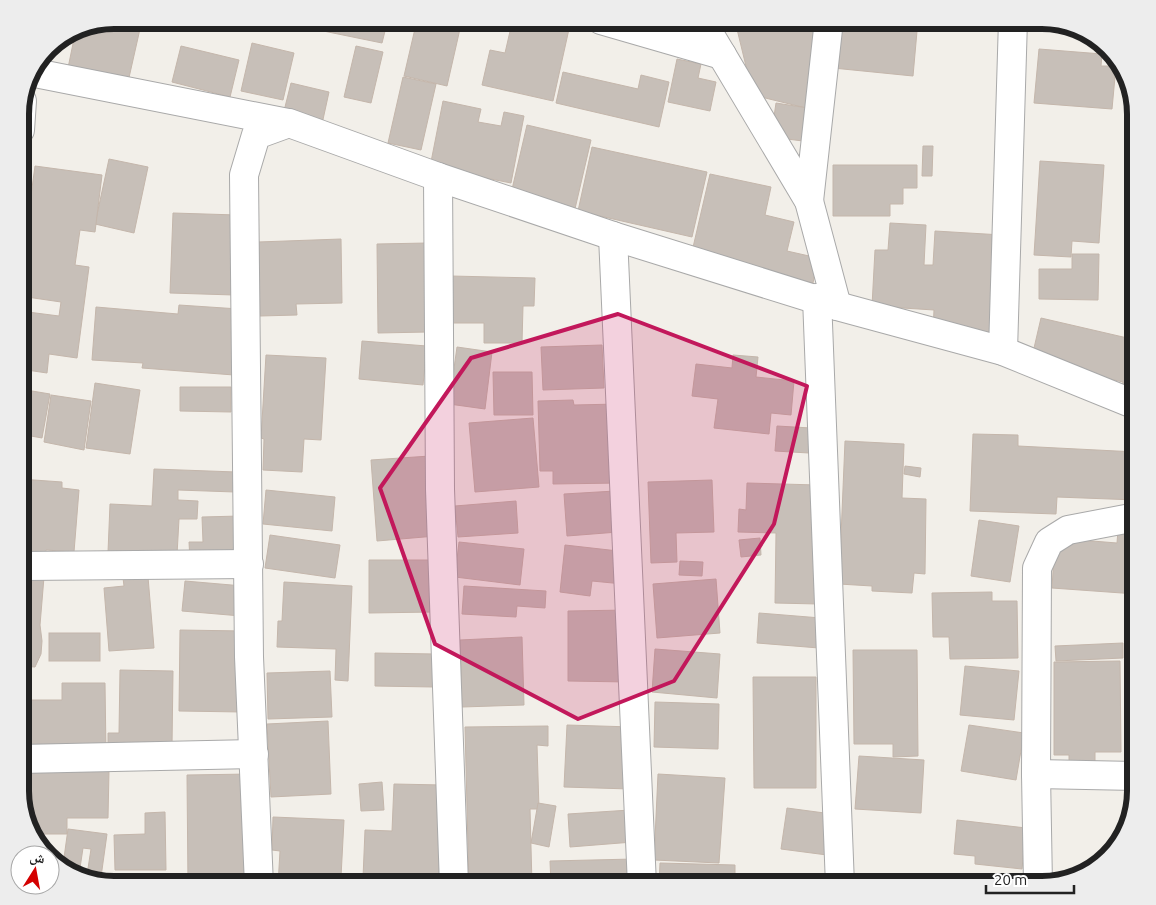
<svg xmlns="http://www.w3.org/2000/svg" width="1156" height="905" viewBox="0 0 1156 905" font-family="Ubuntu,'Noto Naskh Arabic',sans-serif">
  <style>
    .building { fill: #c7bfb8; stroke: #c4b6ab }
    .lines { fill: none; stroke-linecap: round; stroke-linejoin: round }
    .minor-casing { stroke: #a9a9a9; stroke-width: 30 }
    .minor { stroke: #fff; stroke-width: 28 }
    .marked { fill: #c2185b; fill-opacity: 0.2; stroke: #c2185b; stroke-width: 4; stroke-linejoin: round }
    .rim { fill: none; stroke: #222; stroke-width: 6 }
  </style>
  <rect width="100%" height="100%" fill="#f2efe9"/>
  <!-- building -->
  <g class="building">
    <path d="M114,20H142L128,82L68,68L75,34Z"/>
    <path d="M295,20H358L356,25L385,31L382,43L294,25Z"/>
    <path d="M417,20H462L447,86L404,76Z"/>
    <path d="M496,20H571L553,101L482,85L490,50L505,53L511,27L495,23Z"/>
    <path d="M648,20H677L675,26Z"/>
    <path d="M817,20L806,108L753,95L736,25Z"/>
    <path d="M838,20H918L913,76L833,68Z"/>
    <path d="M1100,41L1104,43L1109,50L1099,49Z"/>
    <path d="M252,43L294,53L283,100L241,91Z"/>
    <path d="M181,46L239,60L230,97L172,82Z"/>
    <path d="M356,46L383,52L371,103L344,97Z"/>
    <path d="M1039,49L1102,54L1101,66H1116L1112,109L1034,103Z"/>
    <path d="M677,59L701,64L698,78L716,82L710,111L668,102Z"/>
    <path d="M563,72L638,89L641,75L669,82L659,127L556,103Z"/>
    <path d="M403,77L436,84L421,150L388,143Z"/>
    <path d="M291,83L329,92L322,124L283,115Z"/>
    <path d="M1130,88L1136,114V123H1130Z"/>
    <path d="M443,101L481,109L478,122L501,126L504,112L524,116L511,183L430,167Z"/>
    <path d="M776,103L808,108L803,141L771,137Z"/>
    <path d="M527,125L591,140L574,213L510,198Z"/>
    <path d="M923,146H933L932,176H922Z"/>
    <path d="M592,147L707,172L692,237L578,211Z"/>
    <rect x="1131" y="151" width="5" height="30"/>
    <path d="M109,159L148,167L134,233L95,224Z"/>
    <path d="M1040,161L1104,165L1099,243L1072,241L1071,257L1034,255Z"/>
    <path d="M833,165H917V188H903V204H890V216H833Z"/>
    <path d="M35,166L102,175L95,232L80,230L75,265L89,267L77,358L49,354L47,373L20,369V311L59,316L61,302L20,296V276Z"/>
    <path d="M710,174L771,187L765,215L794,222L787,251L818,258L813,283L691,256Z"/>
    <path d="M1132,193L1136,194V281H1131Z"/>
    <path d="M173,213L237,215L234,295L170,293Z"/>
    <path d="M890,223L926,225L924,265H933L935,231L1002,235L996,334L933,331L934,310L872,306L875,250H888Z"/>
    <path d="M341,239L342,303L296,304L297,315L260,316L258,242Z"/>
    <path d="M427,243L428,332L378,333L377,244Z"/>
    <path d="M1072,254H1099L1098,300L1039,299V269H1072Z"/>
    <path d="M451,276L535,278L534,306H523L522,343H484V323H450Z"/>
    <path d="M179,305L239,309L234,375L142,368L143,363L92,360L96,307L178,314Z"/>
    <path d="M1041,318L1136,340V396L1121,392L1123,382L1031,361Z"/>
    <path d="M362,341L427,346L423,385L359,379Z"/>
    <path d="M602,345L604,388L543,390L541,347Z"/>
    <path d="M457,347L492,352L485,409L449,404Z"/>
    <path d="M266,355L326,358L321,440L304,439L302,472L263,470L264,439L261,438Z"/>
    <path d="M733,355L758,357L756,377L794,381L791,415L771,413L769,434L714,428L718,399L692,396L696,364L732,368Z"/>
    <path d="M493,372H532L533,415H494Z"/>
    <path d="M95,383L140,390L130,454L86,448Z"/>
    <path d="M180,387H231V412L180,411Z"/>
    <path d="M20,389L50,394L42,438L20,434Z"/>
    <path d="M51,395L91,401L84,450L44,442Z"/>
    <path d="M573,400L574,405L618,404L619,483L553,484V471H540L538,401Z"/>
    <path d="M533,418L539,487L475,492L469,423Z"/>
    <path d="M777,426L811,428L809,453L775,451Z"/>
    <path d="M973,434L1018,435V446L1136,452V500L1057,497L1056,514L970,511Z"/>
    <path d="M845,441L904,444L902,498L926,499L925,574L914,573L912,593L872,591V586L839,584Z"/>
    <path d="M430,456L436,536L377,541L371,460Z"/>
    <path d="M905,466L921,468L920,477L904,474Z"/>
    <path d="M154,469L236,472L235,492L178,490V500L198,501L197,519H179L177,555L108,552L110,504L152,506Z"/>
    <path d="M20,479L62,482V488L79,490L74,552L46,550L45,566L20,564Z"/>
    <path d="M712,480L714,532L676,533L677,562L651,563L648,482Z"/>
    <path d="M747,483L817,485L818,604L775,603L776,533L738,532L739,509L746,510Z"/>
    <path d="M266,490L335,497L332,531L263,524Z"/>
    <path d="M615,491L618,532L567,536L564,494Z"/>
    <path d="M516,501L518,533L458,537L455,506Z"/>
    <path d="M240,516L242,558L190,561L189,542H203L202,517Z"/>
    <path d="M979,520L1019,526L1010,582L971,576Z"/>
    <path d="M1118,530L1136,531V594L1052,588L1055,538L1117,543Z"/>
    <path d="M270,535L340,545L335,578L265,568Z"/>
    <path d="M760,538L761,555L741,557L739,540Z"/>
    <path d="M459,542L524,549L520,585L455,577Z"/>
    <path d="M565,545L627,552L623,584L592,581L590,596L560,592Z"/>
    <path d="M369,560H434V612L369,613Z"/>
    <path d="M680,561L703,562L702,576L679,575Z"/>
    <path d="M20,575L44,577L40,625L42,641L41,654L35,667L20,666Z"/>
    <path d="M148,577L154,648L109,651L104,588L124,586L123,578Z"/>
    <path d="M716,579L720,633L657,638L653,584Z"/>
    <path d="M185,581L243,586L241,616L182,611Z"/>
    <path d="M284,582L352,586L348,681L335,680L336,649L277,647L278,621H282Z"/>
    <path d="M464,586L546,591L545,608L517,606L516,617L462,614Z"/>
    <path d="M992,592V601H1017L1018,658L950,659L949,637H933L932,593Z"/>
    <path d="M628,610V682L568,681V611Z"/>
    <path d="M759,613L821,618L819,648L757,643Z"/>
    <path d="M180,630L243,631L242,712L179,711Z"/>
    <rect x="49" y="633" width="51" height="28"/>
    <path d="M522,637L524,705L462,707L460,640Z"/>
    <path d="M1123,643V658L1056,661L1055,646Z"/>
    <path d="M655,649L720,654L717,698L652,692Z"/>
    <path d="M853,650H917L918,756L893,757V744H854Z"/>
    <path d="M375,653L435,654L434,687L375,686Z"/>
    <path d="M1120,661L1121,752H1095V774H1069V755H1054V662Z"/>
    <path d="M965,666L1019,671L1014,720L960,715Z"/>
    <path d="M120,670L173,671L172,746L108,745V733H119Z"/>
    <path d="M330,671L332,717L268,719L267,673Z"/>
    <path d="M753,677H816V788H754Z"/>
    <path d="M62,683H105L106,754L20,755V700H62Z"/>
    <path d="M655,702L719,704L718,749L654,747Z"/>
    <path d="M328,721L331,794L271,797L267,724Z"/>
    <path d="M567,725L632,727L630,789L564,787Z"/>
    <path d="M969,725L1024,733L1016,780L961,771Z"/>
    <path d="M548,726V746L537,745L539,809H530L532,885H512V883L469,885L465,727Z"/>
    <path d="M859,756L924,760L921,813L855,809Z"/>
    <path d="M20,769L109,770L108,818H67V834H31L20,797Z"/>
    <path d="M250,774L251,885H188L187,775Z"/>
    <path d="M658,774L725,778L719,863L654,860Z"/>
    <path d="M382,782L384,810L361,811L359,784Z"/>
    <path d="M394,784L442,785L439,883L427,882L426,885H278L280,851L272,850L273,817L344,820L341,877L363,878L365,830L392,831Z"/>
    <path d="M538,803L556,806L549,847L531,843Z"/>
    <path d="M787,808L832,814L827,855L781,849Z"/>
    <path d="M630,810L633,842L570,847L568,814Z"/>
    <path d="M165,812L166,870H115L114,835L145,834V813Z"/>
    <path d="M957,820L1026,828L1022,869L975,864V856L954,854Z"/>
    <path d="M68,829L107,834L101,877L87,875L91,849L83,848L80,868L63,865Z"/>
    <path d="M634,859L635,882L551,885L550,861Z"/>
    <path d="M660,863L735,865V885H659Z"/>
    <rect x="117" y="878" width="20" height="7"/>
  </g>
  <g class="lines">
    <!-- minor casing -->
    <g class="minor-casing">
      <g id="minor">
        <path d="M601,20L722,55"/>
        <path d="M701,20L809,201L837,306"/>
        <path d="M30,72L288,123"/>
        <path d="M20,130L22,101"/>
        <path d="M438,177L440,489L454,885"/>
        <path d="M809,201L829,20"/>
        <path d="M613,236L642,885"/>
        <path d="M817,298L840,885"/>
        <path d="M1003,351L1013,20"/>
        <path d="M24,566L249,564"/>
        <path d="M20,759L254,754"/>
        <path d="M1036,774L1136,776"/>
        <path d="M259,885L249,657L244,175L256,135L289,123L438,177L613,236L837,306L1003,351L1136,405"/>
        <path d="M1038,885L1036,774L1037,568L1049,542L1068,530L1136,517"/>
      </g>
    </g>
    <!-- minor -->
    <use href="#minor" class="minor"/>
  </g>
  <!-- marked area -->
  <path class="marked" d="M618,314L807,386L774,524L674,681L578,719L435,644L380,488L471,358Z"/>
  <!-- crop -->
  <path d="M0 0H1156V905H0ZM114 29H1042A85 85 0 0 1 1127 114V791A85 85 0 0 1 1042 876H114A85 85 0 0 1 29 791V114A85 85 0 0 1 114 29Z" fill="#ededed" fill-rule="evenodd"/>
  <path class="rim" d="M114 29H1042A85 85 0 0 1 1127 114V791A85 85 0 0 1 1042 876H114A85 85 0 0 1 29 791V114A85 85 0 0 1 114 29Z"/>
  <!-- north arrow -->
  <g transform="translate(35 870) rotate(11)"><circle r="24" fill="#ffffff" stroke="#a7a7a7"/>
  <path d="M0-4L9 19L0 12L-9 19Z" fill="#d40000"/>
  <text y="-8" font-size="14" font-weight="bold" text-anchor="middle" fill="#222222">ش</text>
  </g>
  <!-- scale -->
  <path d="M986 885v8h88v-8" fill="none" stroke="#222222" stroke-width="2.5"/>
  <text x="994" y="885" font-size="15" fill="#222222" stroke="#ffffff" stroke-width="4" paint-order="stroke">20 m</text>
</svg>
